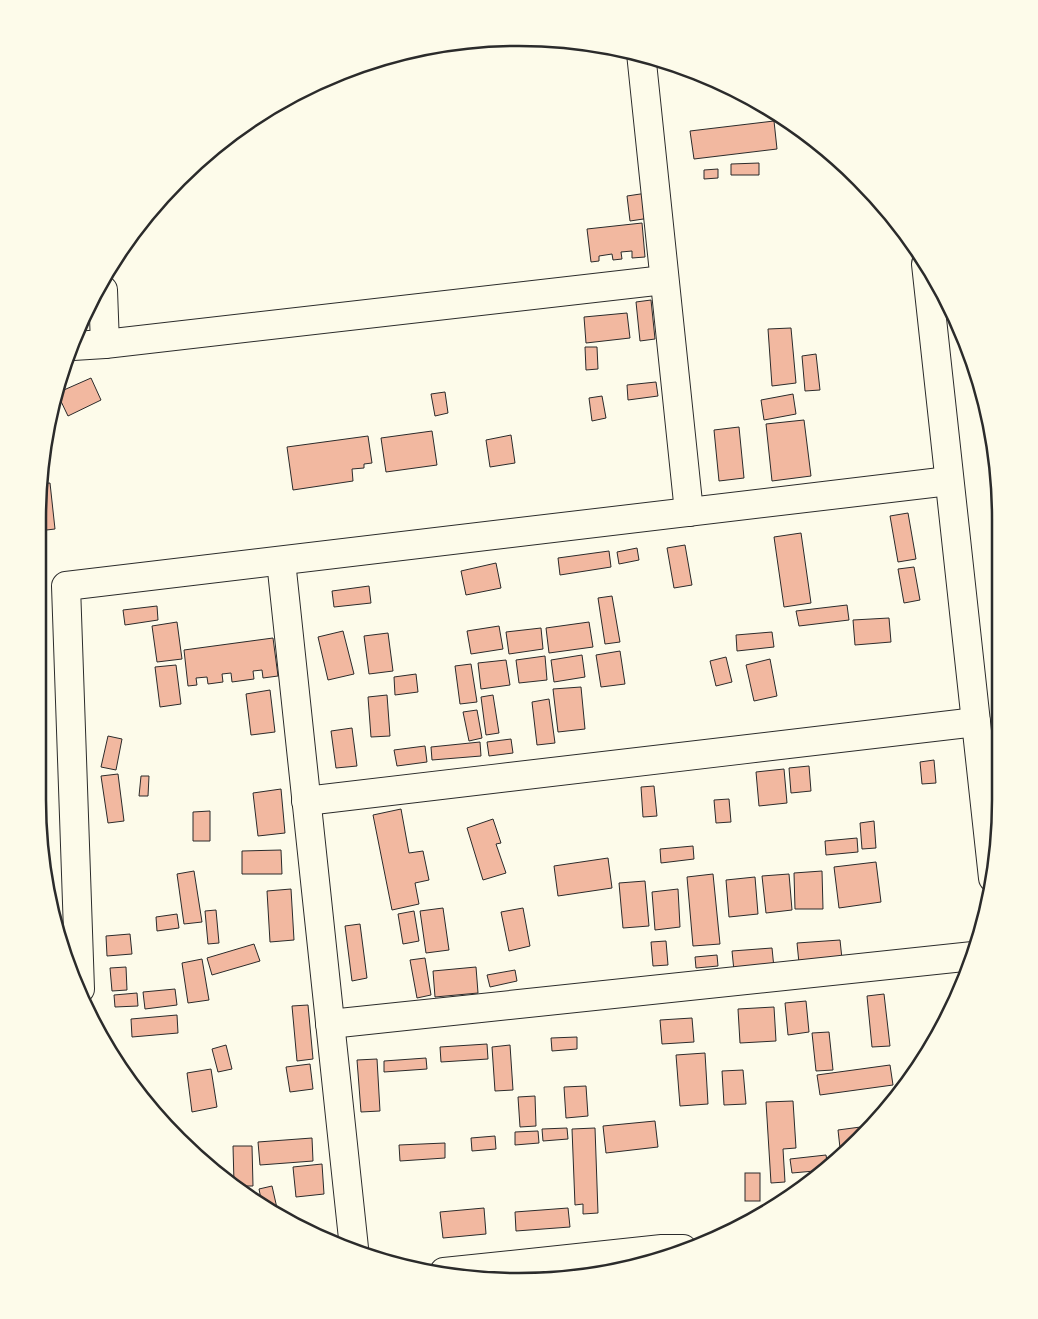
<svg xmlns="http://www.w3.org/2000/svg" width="1038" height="1319" viewBox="0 0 1038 1319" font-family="Cabin,sans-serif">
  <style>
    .building { fill: #f2b8a0; stroke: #2b2b2b }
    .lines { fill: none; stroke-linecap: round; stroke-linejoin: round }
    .minor-casing { stroke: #2b2b2b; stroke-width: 30 }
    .minor { stroke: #fdfbea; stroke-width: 28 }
    .rim { fill: none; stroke: #2b2b2b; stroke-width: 2.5 }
  </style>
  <rect width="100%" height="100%" fill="#fdfbea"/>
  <!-- building -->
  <g class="building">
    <path d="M774,121L777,149L694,159L690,131Z"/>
    <path d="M759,163V175H731V164Z"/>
    <path d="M718,169V178L704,179V170Z"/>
    <path d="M647,193L650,218L630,221L627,196Z"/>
    <path d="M642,223L645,257L632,258V251L621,252L622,259L613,260L612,254L599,256V261L591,262L587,229Z"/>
    <path d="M651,300L655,339L640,341L636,302Z"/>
    <path d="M627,313L630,338L586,343L584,317Z"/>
    <path d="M791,328L796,383L772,386L768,329Z"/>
    <path d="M585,347H597L598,369L586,370Z"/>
    <path d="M816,354L820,390L805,391L802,356Z"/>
    <path d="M91,378L101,400L68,416L57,393Z"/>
    <path d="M656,382L658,396L628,400L627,385Z"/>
    <path d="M445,392L448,413L435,416L431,394Z"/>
    <path d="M793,394L796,414L764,420L761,400Z"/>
    <path d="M602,396L606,418L592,421L589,398Z"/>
    <path d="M804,420L811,476L772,481L766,424Z"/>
    <path d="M739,427L744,478L719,481L714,430Z"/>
    <path d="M432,431L437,465L386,472L381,438Z"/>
    <path d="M511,435L515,463L490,467L486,440Z"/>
    <path d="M368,436L372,463L364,464V468L352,469L353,481L293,490L287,447Z"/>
    <path d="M50,483L55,529L38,531L39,484Z"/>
    <path d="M908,513L916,559L898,562L890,516Z"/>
    <path d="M801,533L811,603L784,607L774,537Z"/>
    <path d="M685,545L692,585L674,588L667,548Z"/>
    <path d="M637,548L639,560L619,564L617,552Z"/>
    <path d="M609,551L611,567L560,575L558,558Z"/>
    <path d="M496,563L501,588L466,595L461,571Z"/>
    <path d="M914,567L920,600L904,603L898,569Z"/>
    <path d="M369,586L371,603L334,607L332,591Z"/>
    <path d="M612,596L620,642L605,644L598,598Z"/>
    <path d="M847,605L849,620L799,626L796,611Z"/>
    <path d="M157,606L158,620L125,625L123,610Z"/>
    <path d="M889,618L891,642L855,645L853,620Z"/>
    <path d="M177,622L182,659L157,662L152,626Z"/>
    <path d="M589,622L593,647L549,653L546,628Z"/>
    <path d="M499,626L503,649L471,654L467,631Z"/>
    <path d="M541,628L543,649L509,654L506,632Z"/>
    <path d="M343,631L354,674L328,680L318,637Z"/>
    <path d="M772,632L774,647L737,651L736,635Z"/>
    <path d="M388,633L393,671L369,674L364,636Z"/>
    <path d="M273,638L278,676L263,678L262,670L253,671L254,679L232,682L231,673L222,674L223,682L208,684L207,677L196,678L197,685L188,686L184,650Z"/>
    <path d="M620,651L625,684L601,687L596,655Z"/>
    <path d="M582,655L585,677L554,682L551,660Z"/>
    <path d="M545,656L547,680L519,683L516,660Z"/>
    <path d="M726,657L732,682L716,686L710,661Z"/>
    <path d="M770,659L777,696L754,701L746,665Z"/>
    <path d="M506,660L510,685L481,689L478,663Z"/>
    <path d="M471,664L477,702L460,704L455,666Z"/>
    <path d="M176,665L181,704L160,707L155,667Z"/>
    <path d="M416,674L418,692L395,695L394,677Z"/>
    <path d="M581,687L585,729L558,732L553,689Z"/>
    <path d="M270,690L275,732L251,735L246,694Z"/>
    <path d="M387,695L390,736L371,737L368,697Z"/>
    <path d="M493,695L499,733L486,735L481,697Z"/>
    <path d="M549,699L555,743L537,745L532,702Z"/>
    <path d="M477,710L482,738L469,741L463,712Z"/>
    <path d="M352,728L357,766L336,768L331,731Z"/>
    <path d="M108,736L122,739L116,770L101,767Z"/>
    <path d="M511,739L513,753L489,756L487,742Z"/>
    <path d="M480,742L481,756L432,760L431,747Z"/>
    <path d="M425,746L427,762L397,766L394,750Z"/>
    <path d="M38,753L40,790H38Z"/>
    <path d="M934,760L936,783L922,784L920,762Z"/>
    <path d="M809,766L811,791L791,793L789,768Z"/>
    <path d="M784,769L787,803L759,806L756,772Z"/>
    <path d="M118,774L124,821L108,823L101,776Z"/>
    <path d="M141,776H149L148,796H139Z"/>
    <path d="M654,786L657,816L643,817L641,787Z"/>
    <path d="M281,789L285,833L258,836L253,793Z"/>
    <path d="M729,799L731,822L716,823L714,800Z"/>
    <path d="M401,809L409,853L423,851L429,880L415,883L419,904L392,910L373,815Z"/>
    <path d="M210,811V841H193V812Z"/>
    <path d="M493,819L501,843L496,844L506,873L483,880L467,828Z"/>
    <path d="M874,821L876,848L862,849L860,823Z"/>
    <path d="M857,838L858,852L826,855L825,841Z"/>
    <path d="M693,846L694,859L661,863L660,849Z"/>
    <path d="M281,850L282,874H242V851Z"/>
    <path d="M608,858L612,888L558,896L554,866Z"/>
    <path d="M876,862L881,902L839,908L834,867Z"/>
    <path d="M194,871L202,922L184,924L177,874Z"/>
    <path d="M822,871L823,909H795L794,873Z"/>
    <path d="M713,874L720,944L693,946L687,877Z"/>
    <path d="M789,874L792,910L766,913L762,876Z"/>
    <path d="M755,877L758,914L729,917L726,880Z"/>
    <path d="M645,881L649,926L623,928L619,883Z"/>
    <path d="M291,889L294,940L270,942L267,891Z"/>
    <path d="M678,889L680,927L655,930L652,892Z"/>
    <path d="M443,908L449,950L426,953L420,911Z"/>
    <path d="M523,908L530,946L509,951L501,912Z"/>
    <path d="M216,910L219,943L208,944L205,911Z"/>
    <path d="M414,911L419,941L403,944L398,914Z"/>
    <path d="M177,914L179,928L157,931L156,917Z"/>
    <path d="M360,924L367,978L352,981L345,926Z"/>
    <path d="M130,934L132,954L107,956L106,936Z"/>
    <path d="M840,940L842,959L799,963L797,943Z"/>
    <path d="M666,941L668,965L653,966L651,942Z"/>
    <path d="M254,944L260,961L212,975L207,958Z"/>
    <path d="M772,948L774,968L734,971L732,951Z"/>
    <path d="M717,955L718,966L696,968L695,957Z"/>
    <path d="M425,958L431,995L417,998L410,960Z"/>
    <path d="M202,959L209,1000L188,1003L182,963Z"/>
    <path d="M126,967L127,990L112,991L110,968Z"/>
    <path d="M476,967L478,993L435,997L433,971Z"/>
    <path d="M515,970L517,981L490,987L487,975Z"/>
    <path d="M175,989L177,1005L145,1009L143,992Z"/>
    <path d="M137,993L138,1006L115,1007L114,995Z"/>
    <path d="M884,994L890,1046L872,1047L867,996Z"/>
    <path d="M806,1001L809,1032L788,1035L785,1003Z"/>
    <path d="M308,1005L313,1059L297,1061L292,1006Z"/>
    <path d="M774,1007L776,1041L740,1043L738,1009Z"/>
    <path d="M177,1015L178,1033L132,1037L131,1019Z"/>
    <path d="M692,1018L694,1042L662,1044L660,1020Z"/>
    <path d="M829,1032L833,1070L816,1071L812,1033Z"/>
    <path d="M577,1037V1049L552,1051L551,1038Z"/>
    <path d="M487,1044L488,1059L441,1062L440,1047Z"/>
    <path d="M226,1045L232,1069L218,1072L212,1049Z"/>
    <path d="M510,1045L513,1090L495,1091L492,1047Z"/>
    <path d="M705,1053L708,1104L680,1106L676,1055Z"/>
    <path d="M426,1058L427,1069L384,1072V1061Z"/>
    <path d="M377,1059L380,1111L361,1112L357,1060Z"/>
    <path d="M310,1064L313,1089L290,1092L286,1067Z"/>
    <path d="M890,1065L893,1085L820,1095L817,1075Z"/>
    <path d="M211,1069L217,1107L192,1112L187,1073Z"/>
    <path d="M743,1070L746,1104L724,1105L722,1071Z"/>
    <path d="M586,1086L588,1116L566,1118L564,1087Z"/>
    <path d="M535,1096L536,1126L520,1127L518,1097Z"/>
    <path d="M793,1101L796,1148L783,1149L785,1182L771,1183L766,1102Z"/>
    <path d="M655,1121L658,1147L606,1153L603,1126Z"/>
    <path d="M868,1126L841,1157L838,1130Z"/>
    <path d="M567,1128L568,1139L543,1141L542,1129Z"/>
    <path d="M595,1128L598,1213L583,1214V1204L575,1205L572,1129Z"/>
    <path d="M538,1131L539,1143L515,1145V1132Z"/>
    <path d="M495,1136L496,1149L472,1151L471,1138Z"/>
    <path d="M312,1138L313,1161L260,1165L258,1142Z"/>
    <path d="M445,1143V1158L400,1161L399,1145Z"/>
    <path d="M233,1146H252L253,1186H238L234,1183Z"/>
    <path d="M826,1155L828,1168L826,1170L792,1173L790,1159Z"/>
    <path d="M322,1164L324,1194L296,1197L293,1167Z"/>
    <rect x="745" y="1173" width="15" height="28"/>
    <path d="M272,1186L279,1217L262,1204L259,1189Z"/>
    <path d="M484,1208L486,1234L443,1238L440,1212Z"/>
    <path d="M568,1208L570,1227L516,1231L515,1212Z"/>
  </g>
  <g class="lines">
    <!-- minor casing -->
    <g class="minor-casing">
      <g id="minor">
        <path d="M641,53L689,512"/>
        <path d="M926,264L993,878"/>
        <path d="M103,290L105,344"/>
        <path d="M73,346L105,344L664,280"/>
        <path d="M281,561L354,1248"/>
        <path d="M306,801L976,722"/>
        <path d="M80,989L66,586L949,481"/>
        <path d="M330,1024L973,956"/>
        <path d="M444,1272L662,1249H683"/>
      </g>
    </g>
    <!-- minor -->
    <use href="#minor" class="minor"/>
  </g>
  <!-- crop -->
  <path d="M0 0H1038V1319H0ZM519 46H519A473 473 0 0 1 992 519V800A473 473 0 0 1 519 1273H519A473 473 0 0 1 46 800V519A473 473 0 0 1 519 46Z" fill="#fdfbea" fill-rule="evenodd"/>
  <path class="rim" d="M519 46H519A473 473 0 0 1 992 519V800A473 473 0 0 1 519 1273H519A473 473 0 0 1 46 800V519A473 473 0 0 1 519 46Z"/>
</svg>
